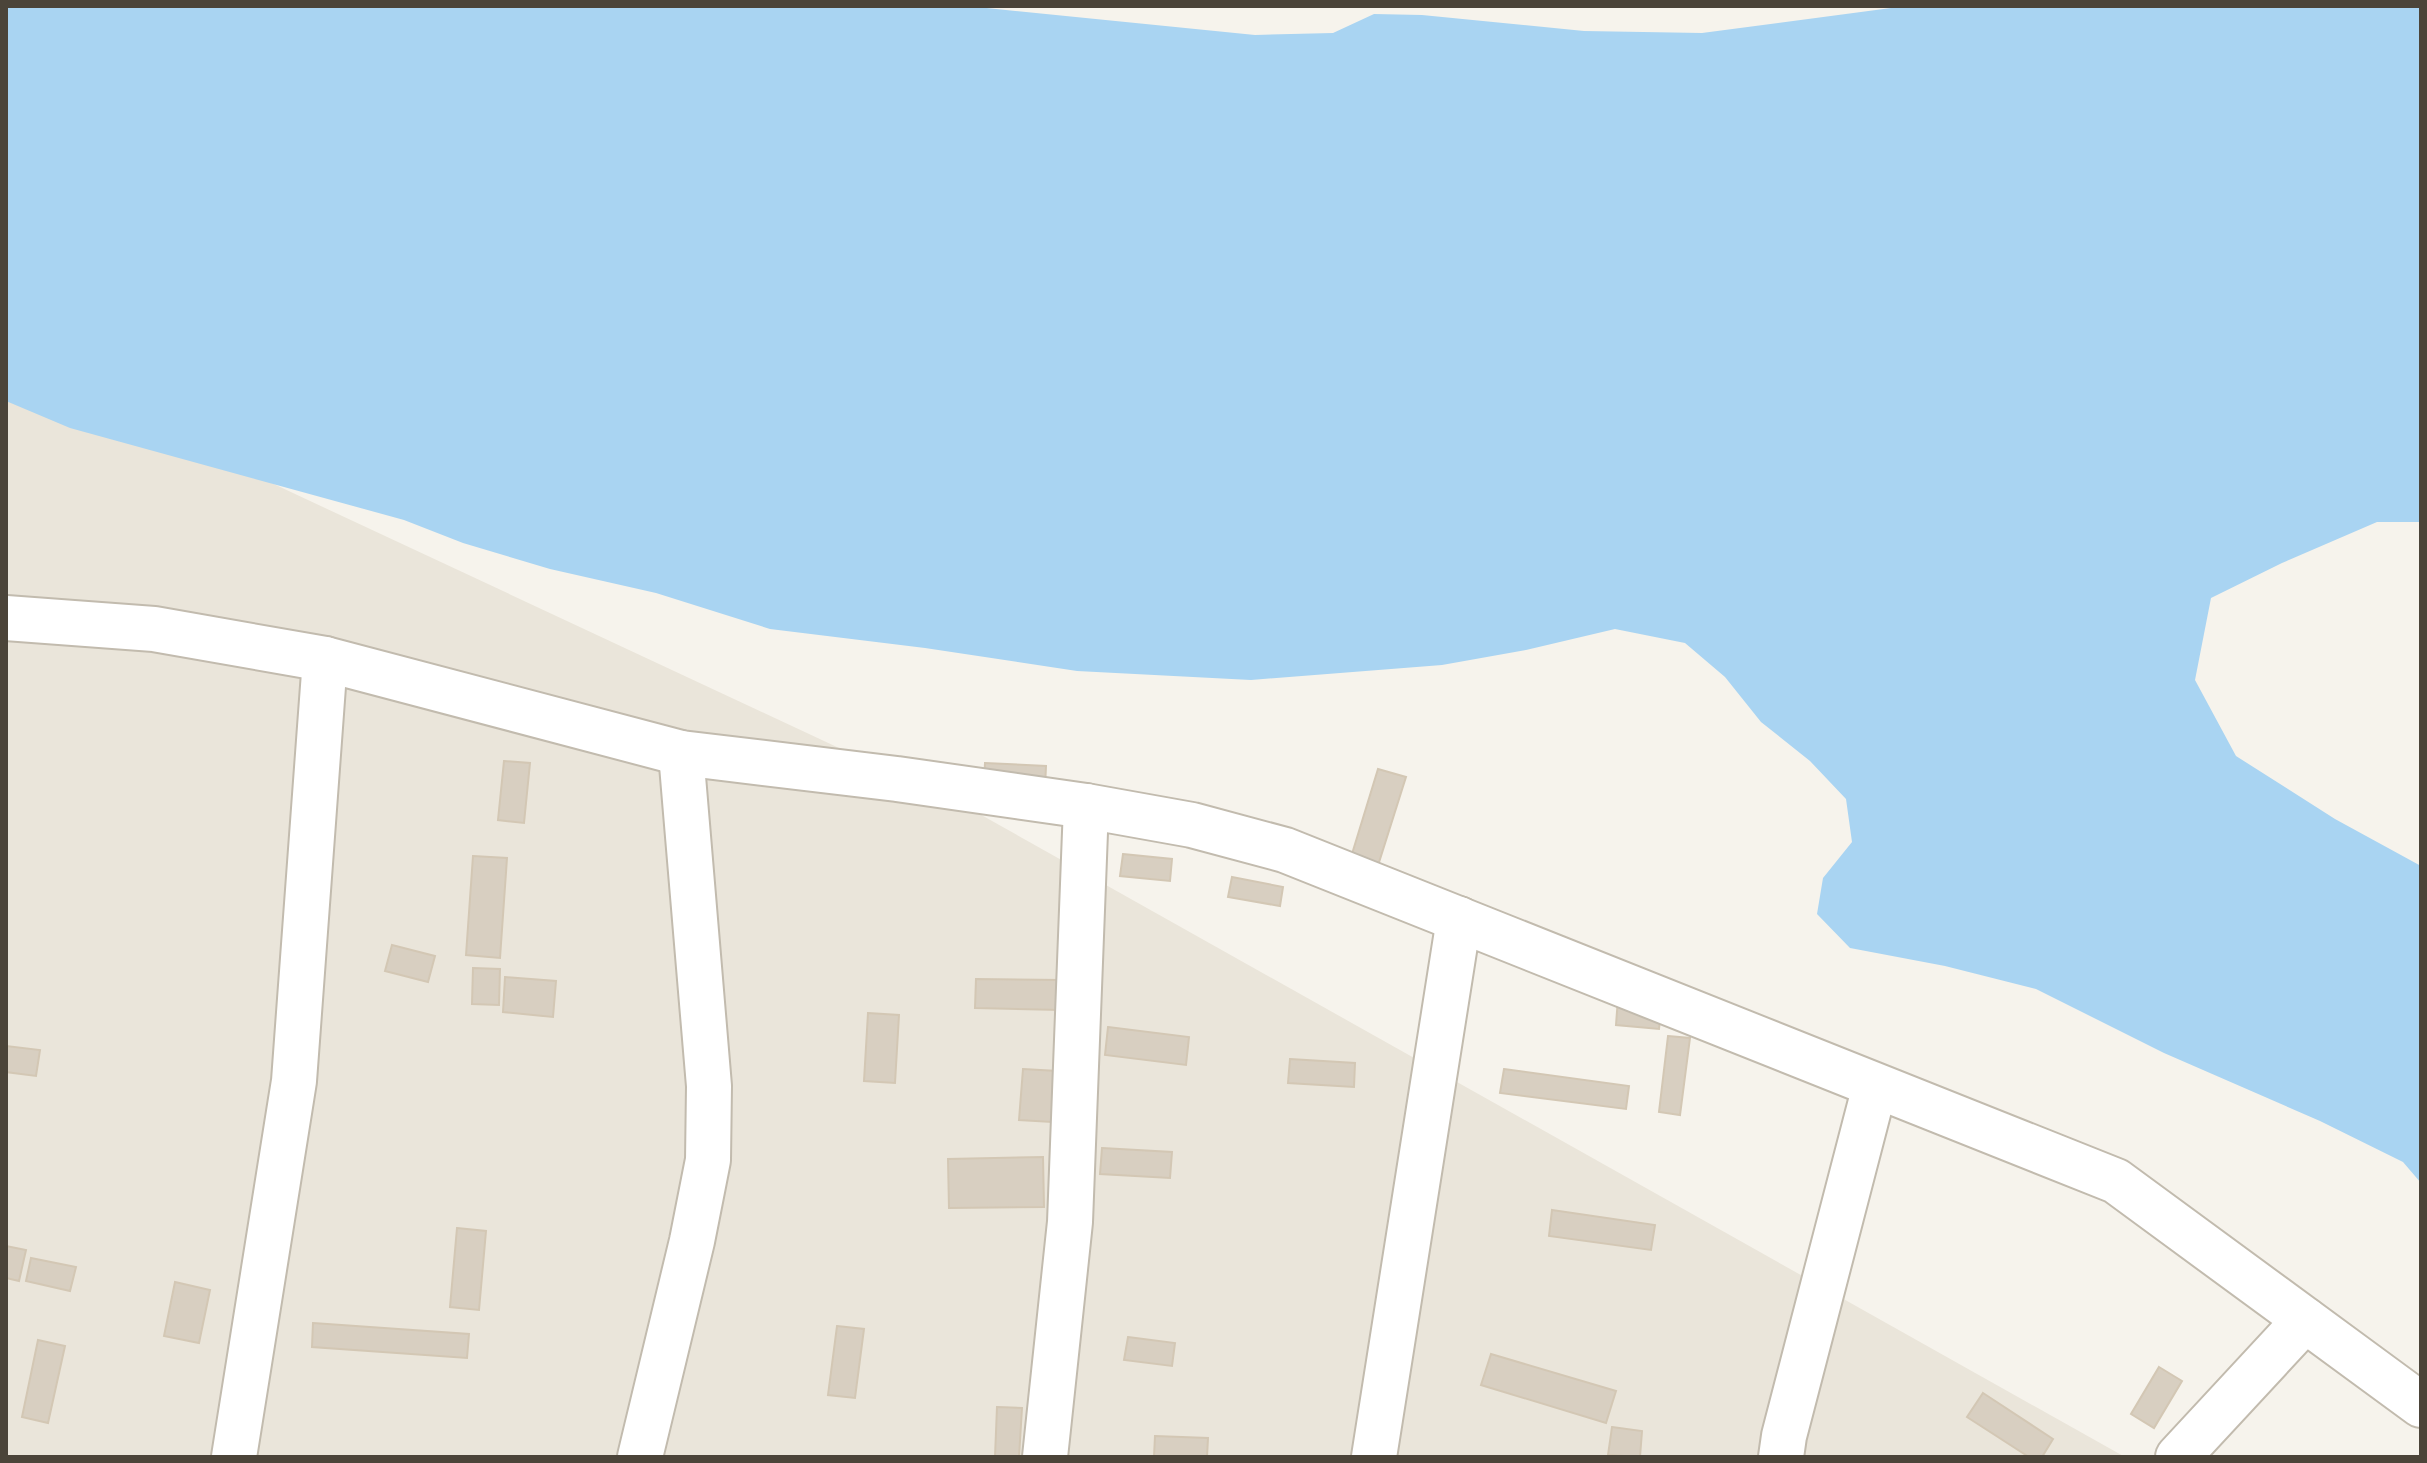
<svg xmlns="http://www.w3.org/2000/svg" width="2427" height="1463" viewBox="0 0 2427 1463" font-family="'Nunito Sans',sans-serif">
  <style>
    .residential { fill: #eae5da }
    .water { fill: #a9d4f2 }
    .building { fill: #d8cfc1; stroke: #d3c7b4; stroke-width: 2 }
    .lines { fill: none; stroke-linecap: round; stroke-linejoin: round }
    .minor-casing { stroke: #c2bbae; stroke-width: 48 }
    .minor { stroke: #fff; stroke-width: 44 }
  </style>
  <rect width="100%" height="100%" fill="#f6f3ec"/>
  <!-- residential -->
  <path class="residential" d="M6,359L976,812L2125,1457H6Z"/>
  <!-- water -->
  <path class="water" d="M6,6H967L1255,35L1333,33L1374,14L1422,15L1584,31L1702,33L1906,6H2421V522H2377L2282,563L2211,598L2195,680L2236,756L2335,819L2421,866V1183L2403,1162L2320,1121L2164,1053L2036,989L1945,966L1850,948L1817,914L1823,878L1852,842L1846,799L1810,761L1761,722L1725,677L1685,643L1615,629L1526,650L1442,665L1251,680L1077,671L925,648L770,629L656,593L550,569L463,543L404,520L70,428L6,401Z"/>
  <!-- building -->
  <g class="building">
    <path d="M504,761L530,763L524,823L498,820Z"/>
    <path d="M985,763L1046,766L1045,788L984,784Z"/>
    <path d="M1378,769L1406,777L1375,875L1348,867Z"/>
    <path d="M1123,854L1172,859L1170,881L1120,876Z"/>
    <path d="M473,856L507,858L500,958L466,955Z"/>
    <path d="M1232,877L1283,887L1280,906L1228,897Z"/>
    <path d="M392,945L435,956L428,982L385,971Z"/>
    <path d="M473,968L500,969L499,1005L472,1004Z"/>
    <path d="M505,977L556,981L553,1017L503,1012Z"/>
    <path d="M976,979L1061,980V1010L975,1008Z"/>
    <path d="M1618,998L1662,1002L1659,1029L1616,1025Z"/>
    <path d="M868,1013L899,1015L895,1083L864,1081Z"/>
    <path d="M1108,1027L1189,1037L1186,1065L1105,1055Z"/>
    <path d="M1668,1036L1690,1038L1680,1115L1659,1112Z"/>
    <path d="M6,1046L40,1050L36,1076L6,1072Z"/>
    <path d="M1290,1059L1355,1063L1354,1087L1288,1083Z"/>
    <path d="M1023,1069L1057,1071L1052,1122L1019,1120Z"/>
    <path d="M1504,1069L1629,1086L1626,1109L1500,1093Z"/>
    <path d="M1102,1148L1172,1152L1170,1178L1100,1174Z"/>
    <path d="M1043,1157L1044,1207L949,1208L948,1159Z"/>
    <path d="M1552,1210L1655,1225L1651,1250L1549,1236Z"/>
    <path d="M457,1228L486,1231L479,1310L450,1307Z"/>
    <path d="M6,1246L26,1250L19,1281L6,1278Z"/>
    <path d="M31,1258L76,1267L70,1291L26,1281Z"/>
    <path d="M175,1282L210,1290L199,1343L164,1336Z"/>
    <path d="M313,1323L469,1334L467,1358L312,1347Z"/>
    <path d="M837,1326L864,1329L855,1398L828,1395Z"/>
    <path d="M1128,1337L1175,1343L1172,1366L1124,1360Z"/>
    <path d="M38,1340L65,1346L48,1423L22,1417Z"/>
    <path d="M1491,1354L1616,1391L1606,1423L1481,1385Z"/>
    <path d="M2159,1367L2182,1381L2154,1428L2131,1414Z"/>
    <path d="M1983,1393L2053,1439L2042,1457H2029L1967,1417Z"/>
    <path d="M997,1407L1022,1408L1019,1457H995Z"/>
    <path d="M1612,1427L1642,1431L1640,1457L1608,1455Z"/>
    <path d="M1155,1436L1208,1438L1207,1457H1154Z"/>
  </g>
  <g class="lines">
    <!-- minor casing -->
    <g class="minor-casing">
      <g id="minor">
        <path d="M6,618L154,629L325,659L681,753L897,779L1086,806L1192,825L1285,850L2116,1181L2421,1405"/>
        <path d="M234,1457L294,1081L325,659"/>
        <path d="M640,1457L692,1241L708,1160L709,1086L681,753"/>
        <path d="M1045,1457L1070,1222L1086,806"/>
        <path d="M1374,1457L1459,919"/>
        <path d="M1781,1457L1784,1436L1875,1086"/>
        <path d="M2178,1457L2305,1320"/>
      </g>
    </g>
    <!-- minor -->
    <use href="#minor" class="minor"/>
  </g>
  <!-- border -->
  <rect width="2427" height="1463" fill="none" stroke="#4b4439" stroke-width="16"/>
</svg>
